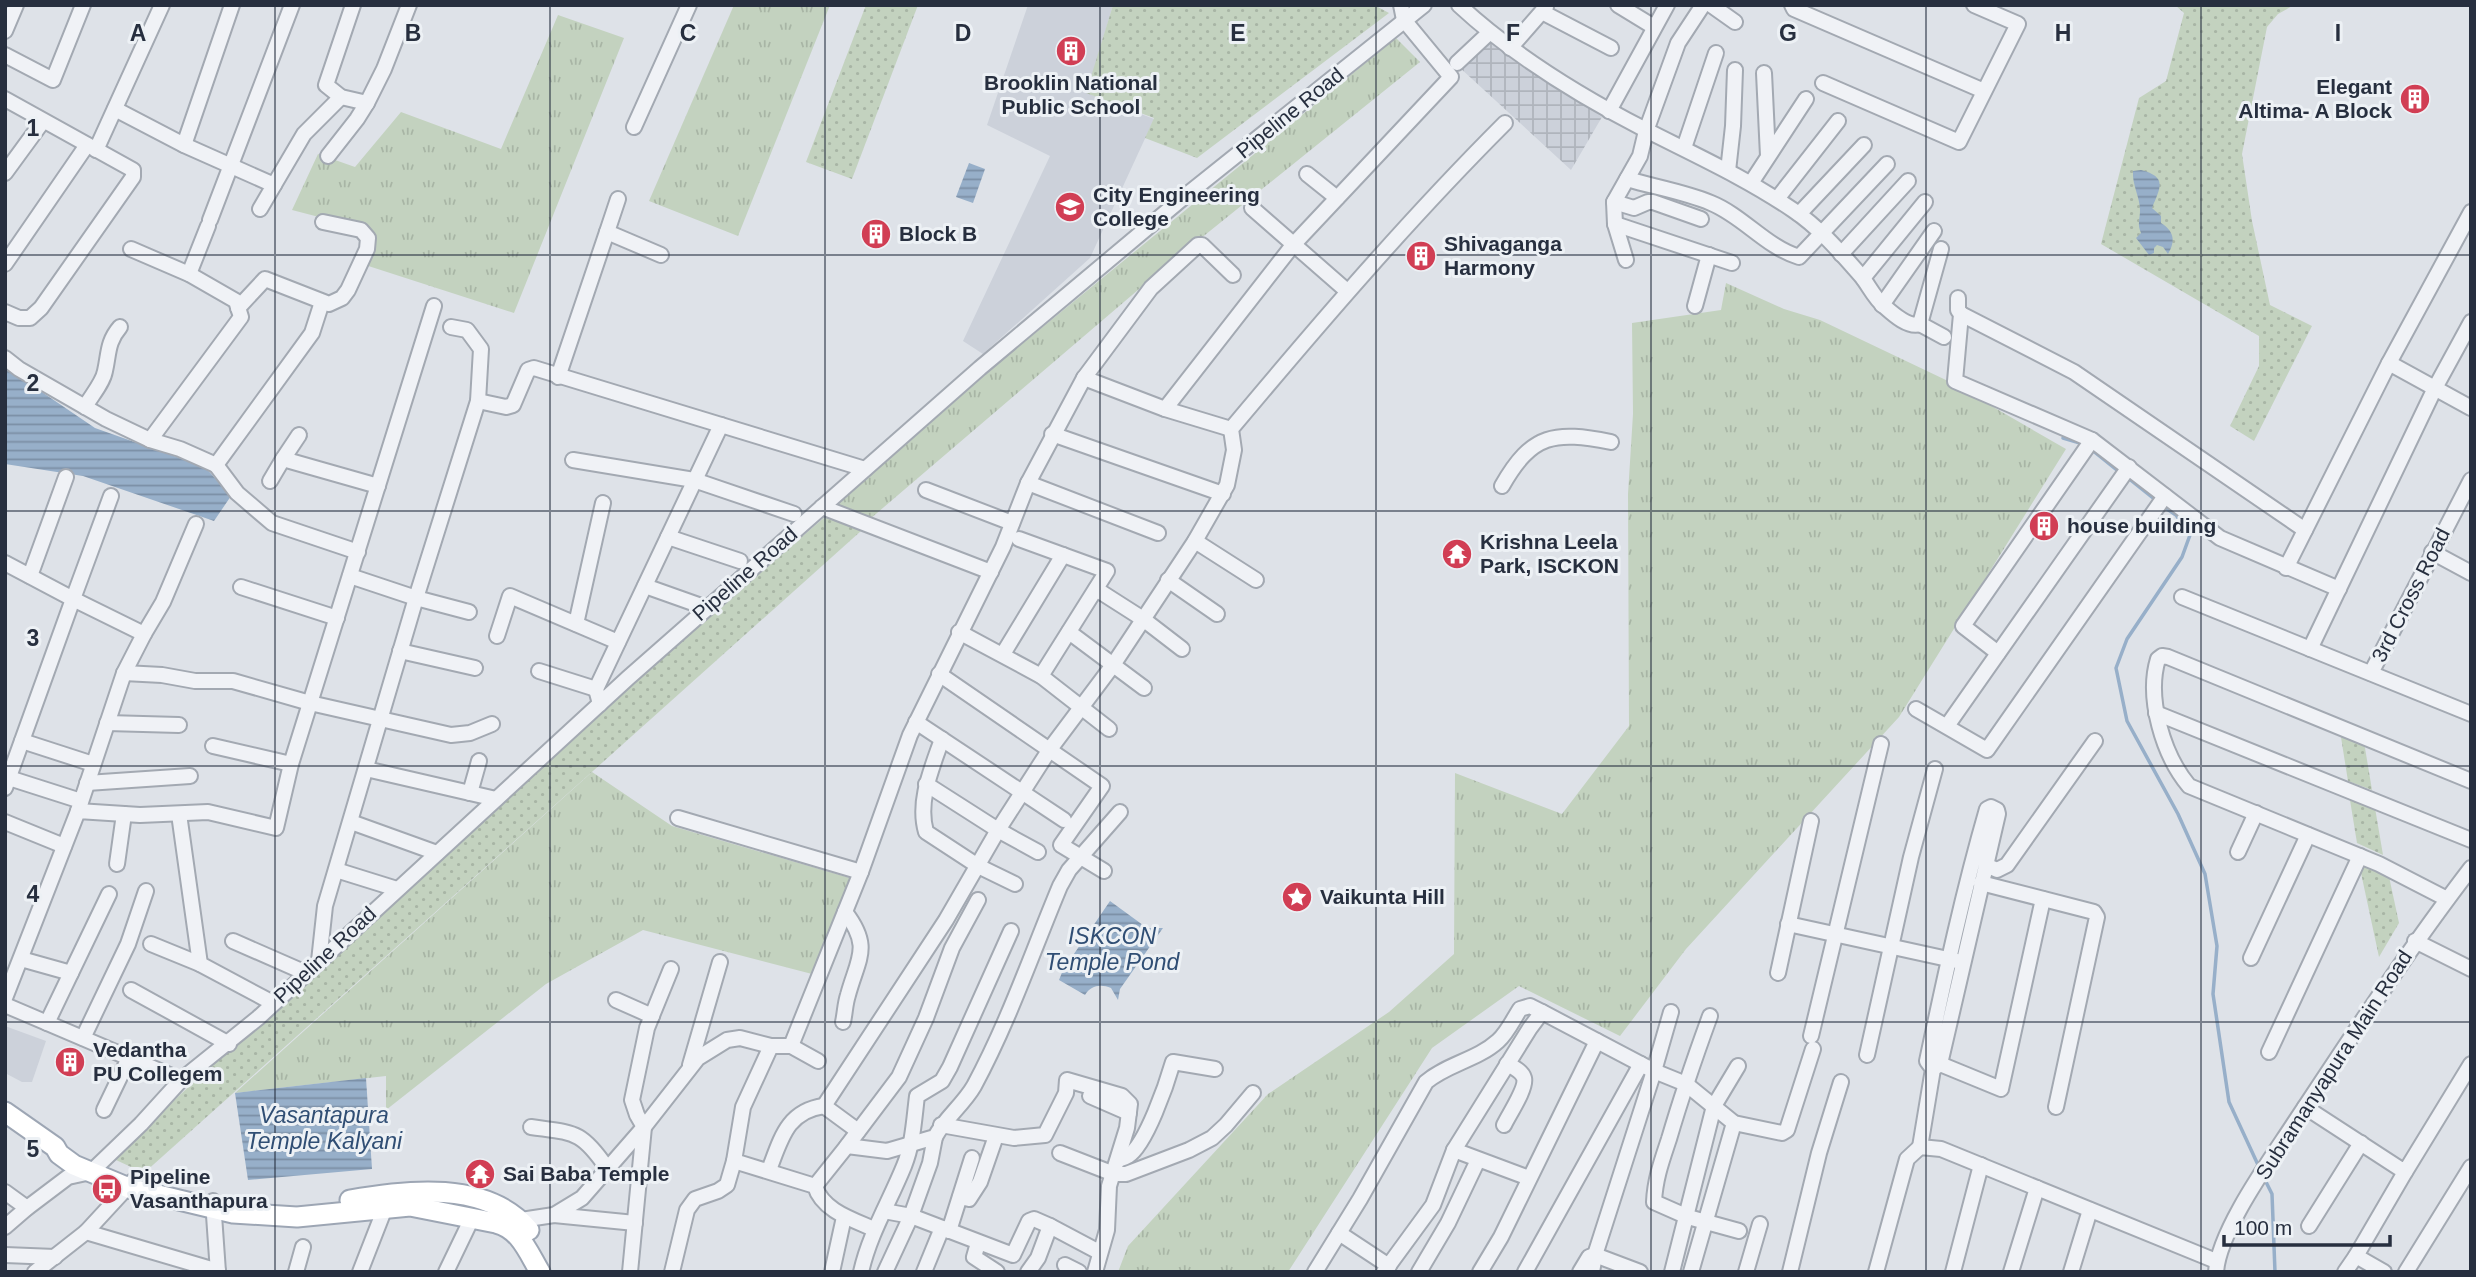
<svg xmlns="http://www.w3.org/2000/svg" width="2476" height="1277" viewBox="0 0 2476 1277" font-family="Arial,sans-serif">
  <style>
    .built { fill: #ccd1da }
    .industrial { fill: url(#industrial-grid) }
    .grass { fill: url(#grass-tufts) }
    .park { fill: url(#park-dots) }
    .water { fill: url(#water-rules) }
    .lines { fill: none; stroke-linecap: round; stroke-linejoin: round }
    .stream { stroke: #97afc9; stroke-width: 3.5 }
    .minor-casing { stroke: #a3a9b2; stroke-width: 18 }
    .major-casing { stroke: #9da6b4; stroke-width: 23 }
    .minor { stroke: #f0f2f6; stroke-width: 14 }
    .major { stroke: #fff; stroke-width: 19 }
    .grid { fill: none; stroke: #272f3f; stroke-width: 2; stroke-opacity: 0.55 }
    .labels { text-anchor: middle; stroke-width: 6; stroke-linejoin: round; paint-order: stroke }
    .poi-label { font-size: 21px; font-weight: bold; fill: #272f3f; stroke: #edf1f5; text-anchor: start }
    .street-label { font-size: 21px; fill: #272f3f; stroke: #edf1f5 }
    .water-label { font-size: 23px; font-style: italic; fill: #304e74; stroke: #edf1f5 }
    .grid-label { font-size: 23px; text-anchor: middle; font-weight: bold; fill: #272f3f; stroke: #edf1f5; stroke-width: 6; stroke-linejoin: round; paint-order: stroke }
  </style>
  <defs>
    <pattern id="industrial-grid" width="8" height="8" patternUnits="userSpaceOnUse" patternTransform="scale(1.75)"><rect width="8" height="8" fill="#ccd1da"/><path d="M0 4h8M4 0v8" fill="none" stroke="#afb4bc"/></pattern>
    <pattern id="grass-tufts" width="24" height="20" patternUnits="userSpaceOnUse" patternTransform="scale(1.75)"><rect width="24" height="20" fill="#c3d2bf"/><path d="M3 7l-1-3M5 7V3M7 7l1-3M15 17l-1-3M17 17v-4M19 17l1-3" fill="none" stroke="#a8b5a5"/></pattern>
    <pattern id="park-dots" width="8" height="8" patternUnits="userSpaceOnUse" patternTransform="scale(1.75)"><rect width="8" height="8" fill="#c3d2bf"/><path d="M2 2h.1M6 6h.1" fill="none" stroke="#a8b5a5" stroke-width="1.8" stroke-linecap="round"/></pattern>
    <pattern id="water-rules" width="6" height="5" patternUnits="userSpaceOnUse" patternTransform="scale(1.75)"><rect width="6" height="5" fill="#97afc9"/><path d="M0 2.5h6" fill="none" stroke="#7b8fa5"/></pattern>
  </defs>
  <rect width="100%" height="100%" fill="#dee2e8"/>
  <!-- built -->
  <g class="built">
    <path d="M1028,5H1113L1087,93L1154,119L1090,258L983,354L963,341L1050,156L987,125Z"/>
    <path d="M5,1026L46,1041L32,1082H22L5,1073Z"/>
  </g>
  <!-- industrial -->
  <path class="industrial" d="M1487,33L1539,74L1602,117L1571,170L1459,67Z"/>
  <!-- grass -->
  <g class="grass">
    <path d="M734,5H830L738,236L649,201Z"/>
    <path d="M558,15L624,38L514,313L356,262L369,230L292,210L318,154L355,167L401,112L501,149Z"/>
    <path d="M1396,38L1420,62L1159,272L870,519L837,505L1001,361Z"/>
    <path d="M1726,283L1784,309L1820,320L1948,381L2066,449L1899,717L1686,949L1620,1036L1519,986L1432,1048L1288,1272H1118L1128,1246L1268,1094L1389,1012L1454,954L1455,773L1562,814L1629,726L1628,494L1633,414L1632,323L1721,310Z"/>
    <path d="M592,772L672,826L850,878L812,974L643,930L546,984L386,1110V1076L235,1093Z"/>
  </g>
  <!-- park -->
  <g class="park">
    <path d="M866,5H918L852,179L806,162Z"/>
    <path d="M1113,5H1374L1389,13L1197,158L1145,138L1154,118L1086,93Z"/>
    <path d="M2175,5H2294L2278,14L2267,27L2242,154L2252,221L2270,305L2312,326L2254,441L2230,426L2259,366V336L2101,244L2139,98L2166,81L2184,13Z"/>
    <path d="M826,516L861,531L144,1173L116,1160L118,1152L546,757Z"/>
    <path d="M2340,731L2364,742L2372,790L2348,781Z"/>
    <path d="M2349,794L2374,802L2383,855L2357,843Z"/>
    <path d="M2358,859L2388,872L2399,923L2379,957Z"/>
  </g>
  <!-- water -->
  <g class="water">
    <path d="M969,163L985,169L973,203L956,197Z"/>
    <path d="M2141,170C2168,177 2160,188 2152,208L2161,216V223C2174,231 2176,241 2168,254L2163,247L2157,245L2154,248V253L2149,255L2136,238L2141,233C2137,224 2140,220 2140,210C2140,197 2132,185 2133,171Z"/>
    <path d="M5,367L95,428L205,467L231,496L214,521L83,476L5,464Z"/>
    <path d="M1110,901L1147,928H1163L1120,989L1118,1000L1111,988C1101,984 1091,985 1085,995L1059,980L1063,970Z"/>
    <path d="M366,1078L372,1169L248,1180L235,1093Z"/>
  </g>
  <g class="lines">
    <!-- stream -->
    <g class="stream">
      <path d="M2063,438L2080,443"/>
      <path d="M2092,450L2118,471"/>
      <path d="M2128,478L2153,498"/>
      <path d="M2164,507L2176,515L2190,535L2182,557L2127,639L2116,668L2127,721L2178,814L2205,874L2217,946L2213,994L2229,1102L2259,1167"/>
      <path d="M2264,1178L2272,1194L2275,1272"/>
    </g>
    <!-- minor casing -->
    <g class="minor-casing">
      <g id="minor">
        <path d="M353,5L326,85L341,97L367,103L384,69L409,5"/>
        <path d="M1459,5C1514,56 1578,95 1644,129C1695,155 1746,178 1793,210C1820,228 1841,253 1862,277C1869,286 1875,299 1884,306C1893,314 1908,328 1920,324L1941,249"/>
        <path d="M1618,5L1654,27"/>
        <path d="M1711,5L1735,22"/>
        <path d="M1792,5L1794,9L1984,91"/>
        <path d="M1542,12L1611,48"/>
        <path d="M5,31L16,5"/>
        <path d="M1510,48L1546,7"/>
        <path d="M5,55L53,80L83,5"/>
        <path d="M1457,63L1489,33"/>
        <path d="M1764,73L1768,156"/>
        <path d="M1823,83L1959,142L2018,24L1974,5"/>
        <path d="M5,99L133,170V177L41,308L30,318H19L5,312"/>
        <path d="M115,109L184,145L274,185L260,209"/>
        <path d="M1609,111L1667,5"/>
        <path d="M634,127L689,5"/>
        <path d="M184,145L232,5"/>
        <path d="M1684,148L1716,53"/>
        <path d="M96,150L162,5"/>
        <path d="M328,156L357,119L367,103"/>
        <path d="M1728,171L1733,126L1735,70"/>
        <path d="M5,173L43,121"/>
        <path d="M1307,174L1337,198"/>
        <path d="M1627,179C1654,187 1685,192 1711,203C1743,216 1766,247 1799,257L1887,164"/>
        <path d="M1751,183L1806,99"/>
        <path d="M274,185L304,134L341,97"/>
        <path d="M618,199L607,232L661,255"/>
        <path d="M1777,199L1838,121"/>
        <path d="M1614,202L1634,208L1648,202H1653L1701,219"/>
        <path d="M1252,208L1347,291"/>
        <path d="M1799,214L1864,145"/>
        <path d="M210,220L292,5"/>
        <path d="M1615,224L1732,263"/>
        <path d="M131,249L189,274L236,301L241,317L150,440"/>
        <path d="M1841,254L1908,181"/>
        <path d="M1626,260L1615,224L1614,202L1640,156L1646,131L1678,43L1703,5"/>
        <path d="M5,264L87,145"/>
        <path d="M189,274L208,226"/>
        <path d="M1863,278L1925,202"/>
        <path d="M1958,298V310L1961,314L1955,381L2092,440L2220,538L2339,589"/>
        <path d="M1882,305L1934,231"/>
        <path d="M1695,306L1709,255"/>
        <path d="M238,308L265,279L329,304L342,298L348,290L367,249L368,238L361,230L323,222"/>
        <path d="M1961,314L2074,372L2305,530"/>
        <path d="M1920,324L1944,337"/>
        <path d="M5,358L19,369L106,419L150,440L180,449L216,465L312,333L322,302"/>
        <path d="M2389,363L2471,408"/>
        <path d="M558,377L607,232"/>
        <path d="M1084,378L1165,409L1231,429"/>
        <path d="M478,401L506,407L513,405L528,370L534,368L865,469"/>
        <path d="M85,407C91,396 103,383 105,371C109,354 107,342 120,327"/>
        <path d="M1165,409L1293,245L1451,77L1404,20L1401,5"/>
        <path d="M1052,434L1223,494"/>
        <path d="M283,459L299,435"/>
        <path d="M573,460L694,480L794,514"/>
        <path d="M216,465L237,493L272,523L358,552"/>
        <path d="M270,481L283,459L378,486"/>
        <path d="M1028,483L1158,533"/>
        <path d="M1502,486C1532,433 1555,431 1611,442"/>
        <path d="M926,490L1012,523"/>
        <path d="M822,507L991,572"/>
        <path d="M668,537L740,561"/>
        <path d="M1019,539L1107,571L1041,676"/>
        <path d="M1195,541L1256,580"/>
        <path d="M2432,552L2471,573"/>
        <path d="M5,563L73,599L111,496"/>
        <path d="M2286,568L2389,363L2471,212"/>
        <path d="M30,576L66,477"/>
        <path d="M350,576L416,598L469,612"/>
        <path d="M1168,580L1217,614"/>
        <path d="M645,586L707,608"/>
        <path d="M241,587L337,618"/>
        <path d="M1096,589L1143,619L1182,649"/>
        <path d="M2182,597L2471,714"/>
        <path d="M576,624L603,503"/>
        <path d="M959,632L1041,676L1109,729"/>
        <path d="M1069,632L1144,688"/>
        <path d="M144,634L163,602L196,524"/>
        <path d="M497,636L510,596L618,642"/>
        <path d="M2310,649L2435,388L2471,322"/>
        <path d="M400,651L475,668"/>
        <path d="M1998,653L1963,626L2092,440"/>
        <path d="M1003,654L1063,555"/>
        <path d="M539,671L596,689"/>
        <path d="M124,673L162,675L195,681H233L310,703L451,735L470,733L492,724"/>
        <path d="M2371,673L2471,480"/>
        <path d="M939,674L1102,786L1061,845L1104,871"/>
        <path d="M600,704L596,689L721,425"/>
        <path d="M1916,709L1987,750L2165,496"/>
        <path d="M2156,713L2471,840"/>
        <path d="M916,722L1064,820"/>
        <path d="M107,723L179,725"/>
        <path d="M1947,726L2129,467"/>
        <path d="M942,739C932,768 917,801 926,832L978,866L1015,884"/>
        <path d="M22,741L93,764"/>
        <path d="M213,746L291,764"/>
        <path d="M366,769L496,799"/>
        <path d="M9,778L81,801"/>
        <path d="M87,783L190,776"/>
        <path d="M926,784L998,830L1038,852"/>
        <path d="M5,788L73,599L144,634L124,673L78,811"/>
        <path d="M470,793L479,761"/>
        <path d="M179,814L200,964L273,1003"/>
        <path d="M678,818L861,872"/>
        <path d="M5,822L64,846"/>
        <path d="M351,822L437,853"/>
        <path d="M2238,852L2256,813"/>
        <path d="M117,864L124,814"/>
        <path d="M1986,865L1997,870L2007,865L2095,741"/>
        <path d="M336,870L397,889"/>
        <path d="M1981,883L2094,912L2097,917L2056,1107"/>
        <path d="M2447,899L2379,864L2189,786C2163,755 2146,698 2158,659L2162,656L2168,657L2471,781"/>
        <path d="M1788,924L1957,961"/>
        <path d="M233,941L306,973"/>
        <path d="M2415,941L2471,969"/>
        <path d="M151,944L200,964"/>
        <path d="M2251,958L2308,835"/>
        <path d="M21,959L71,973"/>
        <path d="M319,961L325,906L416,598L478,401L481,349L467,330L451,327"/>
        <path d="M1778,973L1811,821"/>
        <path d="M131,990L229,1044"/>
        <path d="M5,998L78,811L140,815L208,812L276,828L291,764L434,306"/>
        <path d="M616,1000L652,1016"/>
        <path d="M5,1005L181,1080"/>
        <path d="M1710,1016C1695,1057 1681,1098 1669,1139C1662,1160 1655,1179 1654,1202L1688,1217L1739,1231"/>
        <path d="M843,1022C845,1013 845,1004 848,995C858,958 872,947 845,912"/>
        <path d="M47,1023L109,894"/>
        <path d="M1811,1036L1881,744"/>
        <path d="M83,1038L128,944L146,891"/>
        <path d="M771,1046L743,1107L734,1161L815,1186C822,1210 851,1219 874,1229"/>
        <path d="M791,1046L861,872L910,735L1003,547L1028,483L1084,378L1151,288L1198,245H1202L1233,275"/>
        <path d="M2269,1052L2360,856"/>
        <path d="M1867,1055L1911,857L1935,769"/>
        <path d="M1940,1064L2001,1089L2043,899"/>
        <path d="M690,1065L720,962"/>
        <path d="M1090,1096L1129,1113"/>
        <path d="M2305,1107L2405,1172L2471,1064"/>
        <path d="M104,1110L129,1058"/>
        <path d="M941,1125L1014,1138L1045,1135L1066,1093L1067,1080L1122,1096L1130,1104L1127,1128L1109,1186L1107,1230L1095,1272"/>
        <path d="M1504,1125C1508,1116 1527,1088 1524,1078C1522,1071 1513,1067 1507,1064"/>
        <path d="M531,1127C574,1133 581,1130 607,1168"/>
        <path d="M858,1131L824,1106L946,920L998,830L1050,749L1113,665L1195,541L1227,485L1234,450L1231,429C1319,324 1408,220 1505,123"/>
        <path d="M847,1146L887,1151L935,1137C945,1118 963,1105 974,1086C1009,1021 1032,953 1060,886L1069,870L1120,812"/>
        <path d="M1920,1147L1933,1069L1940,1064L1998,814L1997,810L1991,807L1987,809C1963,892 1945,976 1927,1061L1933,1069"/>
        <path d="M1454,1150L1529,1178"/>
        <path d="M1060,1153L1114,1174H1126L1189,1150L1212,1138L1226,1125L1253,1093"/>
        <path d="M1118,1160C1121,1159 1125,1158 1128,1156C1146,1145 1167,1083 1173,1062L1215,1069"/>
        <path d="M769,1170C781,1139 787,1111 824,1106"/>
        <path d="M815,1186L847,1146L899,1077L926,1018L952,948L978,900"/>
        <path d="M5,1192L27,1208"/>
        <path d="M960,1197L969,1199L980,1182L996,1136"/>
        <path d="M213,1201L218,1272"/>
        <path d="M884,1211L911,1216L1013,1255L1029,1221L1034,1219L1050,1226"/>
        <path d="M554,1215L635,1223"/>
        <path d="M514,1224L521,1220L554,1215L582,1198L644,1127L698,1058L727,1040L740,1038L771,1046H791L818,1061"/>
        <path d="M2309,1226L2361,1143"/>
        <path d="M5,1227L27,1208L68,1177L91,1172L141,1124L181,1080L258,1018L628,678L980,368L1184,197L1424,5"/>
        <path d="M949,1231L972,1158"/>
        <path d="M86,1232L218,1271"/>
        <path d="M1339,1233L1389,1266"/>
        <path d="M978,1243L974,1257L997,1272"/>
        <path d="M5,1255L55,1257"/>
        <path d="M1065,1265L1079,1272"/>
        <path d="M35,1272L86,1232L134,1180"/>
        <path d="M296,1272L303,1247"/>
        <path d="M360,1272L385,1208"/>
        <path d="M446,1272L472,1218"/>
        <path d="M630,1272L644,1127L637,1115L632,1100L647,1028L671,969"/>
        <path d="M672,1272L687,1210L695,1199L718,1191L727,1185L734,1161"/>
        <path d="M832,1272L844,1217"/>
        <path d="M861,1272C870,1233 889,1203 904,1166C913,1144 914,1120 917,1096L942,1081L950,1067L1011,931"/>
        <path d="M885,1272L911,1216L930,1163L935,1137"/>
        <path d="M924,1272L942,1228"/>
        <path d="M1028,1272L1038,1258L1050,1226L1099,1252"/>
        <path d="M1315,1272L1360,1199L1426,1082C1447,1064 1477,1060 1498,1041C1507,1033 1513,1020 1520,1009L1530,1006L1542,1012"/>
        <path d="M1384,1272L1433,1205L1454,1150L1530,1028L1542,1012L1654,1071L1686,1084L1734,1123L1782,1133L1787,1130L1813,1049"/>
        <path d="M1419,1272L1448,1223L1478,1160"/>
        <path d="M1480,1272L1501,1237L1597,1041"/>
        <path d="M1525,1272L1641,1064"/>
        <path d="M1580,1272L1589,1257L1595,1255L1640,1272"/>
        <path d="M1592,1272L1595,1255L1654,1071L1671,1012"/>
        <path d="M1672,1272L1714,1106L1738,1066"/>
        <path d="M1691,1272L1734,1123"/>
        <path d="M1746,1272L1760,1224"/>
        <path d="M1790,1272L1819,1153L1841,1082"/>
        <path d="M1876,1272L1907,1159L1920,1147L1941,1149L2216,1261"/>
        <path d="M1953,1272L1981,1165"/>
        <path d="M2011,1272L2037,1188"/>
        <path d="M2071,1272L2090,1210"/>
        <path d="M2216,1272C2219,1230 2271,1159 2295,1122C2352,1036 2408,950 2471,868"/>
        <path d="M2345,1272L2356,1256"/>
        <path d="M2384,1272L2356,1256L2405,1172"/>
        <path d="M2406,1272L2471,1167"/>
      </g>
    </g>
    <!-- major casing -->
    <g class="major-casing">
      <g id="major">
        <path d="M5,1112L55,1147L59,1154L74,1165L129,1188L233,1213L297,1217L410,1206L496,1223C520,1229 528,1252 540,1272"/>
        <path d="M350,1200C406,1190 487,1180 529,1230"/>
      </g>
    </g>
    <!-- minor -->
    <use href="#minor" class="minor"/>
    <!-- major -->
    <use href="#major" class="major"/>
  </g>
  <!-- grid -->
  <path class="grid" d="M275,5V1272M550,5V1272M825,5V1272M1100,5V1272M1376,5V1272M1651,5V1272M1926,5V1272M2201,5V1272M5,255H2471M5,511H2471M5,766H2471M5,1022H2471"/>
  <!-- icons -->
  <defs>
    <g id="building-disc" transform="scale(1.575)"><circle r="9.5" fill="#d13e54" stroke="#edf1f5"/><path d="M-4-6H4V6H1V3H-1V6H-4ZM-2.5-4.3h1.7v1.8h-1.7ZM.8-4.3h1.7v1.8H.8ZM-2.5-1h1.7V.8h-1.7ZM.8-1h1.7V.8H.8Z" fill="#fff"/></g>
    <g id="university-disc" transform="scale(1.575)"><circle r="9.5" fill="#d13e54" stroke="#edf1f5"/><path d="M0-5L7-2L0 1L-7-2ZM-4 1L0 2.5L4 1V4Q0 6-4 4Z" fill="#fff"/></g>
    <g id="temple-disc" transform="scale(1.575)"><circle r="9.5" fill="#d13e54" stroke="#edf1f5"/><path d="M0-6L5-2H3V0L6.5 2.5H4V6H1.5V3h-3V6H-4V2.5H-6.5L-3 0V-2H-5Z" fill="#fff"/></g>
    <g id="sight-disc" transform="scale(1.575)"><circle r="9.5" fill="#d13e54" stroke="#edf1f5"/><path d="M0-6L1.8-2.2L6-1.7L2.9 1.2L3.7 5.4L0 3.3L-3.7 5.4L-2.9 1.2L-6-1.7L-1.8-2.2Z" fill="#fff"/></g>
    <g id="bus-disc" transform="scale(1.575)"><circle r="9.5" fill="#d13e54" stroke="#edf1f5"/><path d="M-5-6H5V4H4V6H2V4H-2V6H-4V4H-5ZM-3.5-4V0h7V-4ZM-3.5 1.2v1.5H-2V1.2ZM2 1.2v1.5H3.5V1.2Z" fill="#fff"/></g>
  </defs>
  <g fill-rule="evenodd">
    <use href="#building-disc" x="1071" y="51"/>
    <use href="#building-disc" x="2415" y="99"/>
    <use href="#university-disc" x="1070" y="207"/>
    <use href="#building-disc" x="876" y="234"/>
    <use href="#building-disc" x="1421" y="256"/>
    <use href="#building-disc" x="2044" y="526"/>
    <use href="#temple-disc" x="1457" y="554"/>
    <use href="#sight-disc" x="1297" y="897"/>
    <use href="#building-disc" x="70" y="1062"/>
    <use href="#temple-disc" x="480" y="1174"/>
    <use href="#bus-disc" x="107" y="1189"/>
  </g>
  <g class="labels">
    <!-- poi labels -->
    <g class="poi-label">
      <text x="1071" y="90" text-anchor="middle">Brooklin National<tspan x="1071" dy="24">Public School</tspan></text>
      <text x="2392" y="94" text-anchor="end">Elegant<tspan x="2392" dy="24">Altima- A Block</tspan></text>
      <text x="1093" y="202">City Engineering<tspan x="1093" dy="24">College</tspan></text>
      <text x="899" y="241">Block B</text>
      <text x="1444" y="251">Shivaganga<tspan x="1444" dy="24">Harmony</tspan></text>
      <text x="2067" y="533">house building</text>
      <text x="1480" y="549">Krishna Leela<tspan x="1480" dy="24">Park, ISCKON</tspan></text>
      <text x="1320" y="904">Vaikunta Hill</text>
      <text x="93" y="1057">Vedantha<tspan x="93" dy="24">PU Collegem</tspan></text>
      <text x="503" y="1181">Sai Baba Temple</text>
      <text x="130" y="1184">Pipeline<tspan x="130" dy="24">Vasanthapura</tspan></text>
    </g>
    <!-- street labels -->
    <g class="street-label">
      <text transform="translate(1290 113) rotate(-39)" y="7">Pipeline Road</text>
      <text transform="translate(745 574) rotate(-41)" y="7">Pipeline Road</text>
      <text transform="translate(2411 595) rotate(-63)" y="7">3rd Cross Road</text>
      <text transform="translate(325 955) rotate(-43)" y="7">Pipeline Road</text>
      <text transform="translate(2334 1065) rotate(-57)" y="7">Subramanyapura Main Road</text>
    </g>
    <!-- water labels -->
    <g class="water-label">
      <text x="1112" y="944">ISKCON<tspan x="1112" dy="26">Temple Pond</tspan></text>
      <text x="324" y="1123">Vasantapura<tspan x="324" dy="26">Temple Kalyani</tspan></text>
    </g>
  </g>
  <g class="grid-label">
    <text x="138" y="41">A</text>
    <text x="413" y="41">B</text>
    <text x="688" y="41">C</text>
    <text x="963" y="41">D</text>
    <text x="1238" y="41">E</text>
    <text x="1513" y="41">F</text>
    <text x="1788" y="41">G</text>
    <text x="2063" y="41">H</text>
    <text x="2338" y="41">I</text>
    <text x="33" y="136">1</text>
    <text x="33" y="391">2</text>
    <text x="33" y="646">3</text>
    <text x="33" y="902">4</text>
    <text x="33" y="1157">5</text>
  </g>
  <!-- border -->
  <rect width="2476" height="1277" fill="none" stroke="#272f3f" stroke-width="14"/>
  <!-- scale -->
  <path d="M2224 1235v10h166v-10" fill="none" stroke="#272f3f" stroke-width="3.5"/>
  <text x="2234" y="1235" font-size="21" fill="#272f3f" stroke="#edf1f5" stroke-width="5" paint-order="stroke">100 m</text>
</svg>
